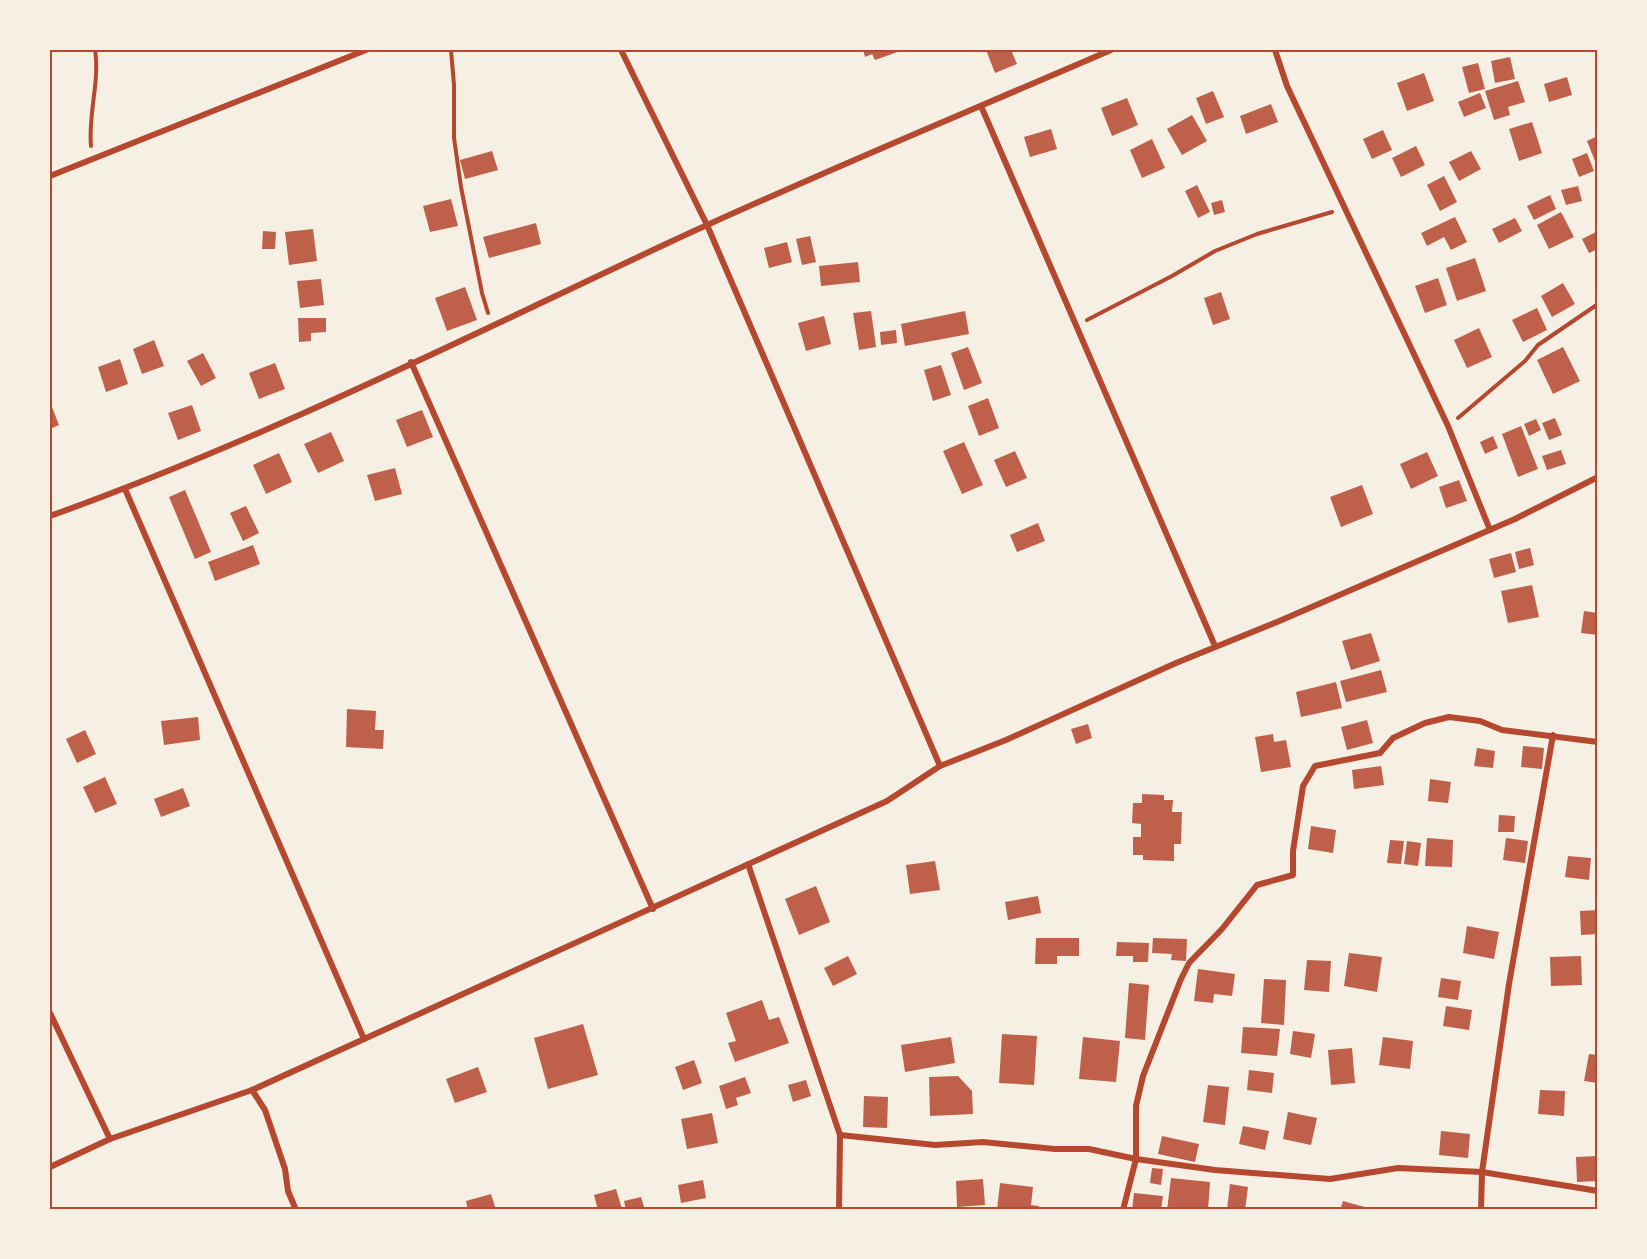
<svg xmlns="http://www.w3.org/2000/svg" width="1647" height="1259" viewBox="0 0 1647 1259" font-family="'DejaVu Sans',sans-serif">
  <style>
    .building { fill: #bf614a }
    .lines { fill: none; stroke-linecap: round; stroke-linejoin: round }
    .path { stroke: #b5482f; stroke-width: 4 }
    .minor { stroke: #b5482f; stroke-width: 6 }
    .neatline { fill: none; stroke: #b5482f; stroke-width: 2 }
  </style>
  <rect width="100%" height="100%" fill="#f6efe4"/>
  <!-- building -->
  <g class="building">
    <path d="M863,50H903L875,60L872,54L865,57Z"/>
    <path d="M986,50H1011L1017,64L995,73Z"/>
    <path d="M1510,57L1515,79L1495,83L1491,61Z"/>
    <path d="M1478,63L1485,89L1469,93L1462,67Z"/>
    <path d="M1424,73L1434,101L1407,111L1397,83Z"/>
    <path d="M1567,77L1572,95L1549,102L1544,84Z"/>
    <path d="M1518,81L1525,102L1508,107L1510,115L1494,120L1485,91Z"/>
    <path d="M1213,91L1224,117L1206,124L1196,98Z"/>
    <path d="M1480,93L1486,108L1464,117L1458,102Z"/>
    <path d="M1127,98L1138,125L1112,136L1101,108Z"/>
    <path d="M1271,104L1278,122L1246,134L1240,116Z"/>
    <path d="M1192,115L1207,141L1182,155L1167,129Z"/>
    <path d="M1532,122L1542,153L1519,161L1509,129Z"/>
    <path d="M1051,129L1057,149L1030,157L1024,137Z"/>
    <path d="M1383,130L1392,150L1372,159L1363,139Z"/>
    <path d="M1598,136V166H1597L1587,141Z"/>
    <path d="M1152,139L1165,168L1142,178L1130,150Z"/>
    <path d="M1416,146L1425,165L1401,177L1392,158Z"/>
    <path d="M492,151L498,170L465,179L460,160Z"/>
    <path d="M1471,151L1481,169L1459,181L1449,162Z"/>
    <path d="M1587,153L1594,171L1579,177L1572,159Z"/>
    <path d="M1444,176L1457,202L1440,211L1427,185Z"/>
    <path d="M1197,185L1210,212L1198,218L1185,191Z"/>
    <path d="M1578,186L1582,201L1566,205L1561,190Z"/>
    <path d="M1550,195L1556,209L1534,220L1527,206Z"/>
    <path d="M451,199L458,226L430,232L423,206Z"/>
    <path d="M1222,200L1225,212L1214,215L1211,203Z"/>
    <path d="M1561,212L1574,237L1549,249L1537,225Z"/>
    <path d="M1455,217L1467,242L1451,250L1444,237L1427,246L1421,233Z"/>
    <path d="M1515,218L1522,231L1499,243L1492,229Z"/>
    <path d="M536,223L541,244L489,258L483,237Z"/>
    <path d="M313,229L317,261L289,265L285,232Z"/>
    <path d="M263,231L276,232L275,249H262Z"/>
    <path d="M1598,231V249L1589,253L1582,239Z"/>
    <path d="M810,236L816,262L802,265L796,239Z"/>
    <path d="M787,242L792,262L769,268L764,248Z"/>
    <path d="M1475,258L1486,291L1457,301L1446,268Z"/>
    <path d="M858,262L860,282L821,286L819,266Z"/>
    <path d="M1438,278L1447,305L1425,313L1415,286Z"/>
    <path d="M321,279L324,305L300,308L297,281Z"/>
    <path d="M1563,283L1575,304L1552,317L1541,296Z"/>
    <path d="M465,287L477,320L447,331L435,298Z"/>
    <path d="M1221,292L1230,319L1213,325L1204,298Z"/>
    <path d="M1537,308L1547,330L1523,342L1512,320Z"/>
    <path d="M871,311L876,347L859,350L853,313Z"/>
    <path d="M965,311L969,334L905,346L901,324Z"/>
    <path d="M824,316L831,344L806,351L798,323Z"/>
    <path d="M298,318H326V332L311,333V341L299,342Z"/>
    <path d="M1479,328L1492,357L1467,368L1454,340Z"/>
    <path d="M896,330L897,343L881,345L880,332Z"/>
    <path d="M154,340L164,366L142,374L133,349Z"/>
    <path d="M968,347L982,383L964,390L951,353Z"/>
    <path d="M1563,347L1580,381L1553,394L1537,360Z"/>
    <path d="M203,353L216,378L201,386L187,361Z"/>
    <path d="M120,359L128,384L106,392L98,367Z"/>
    <path d="M275,363L285,389L259,399L249,373Z"/>
    <path d="M941,365L951,395L933,401L924,370Z"/>
    <path d="M988,398L999,428L979,436L968,406Z"/>
    <path d="M50,402L59,425L50,429Z"/>
    <path d="M192,405L201,431L178,440L168,413Z"/>
    <path d="M422,410L433,437L407,447L396,420Z"/>
    <path d="M1555,418L1562,435L1549,440L1542,423Z"/>
    <path d="M1536,419L1541,430L1529,436L1524,424Z"/>
    <path d="M1521,426L1538,469L1518,477L1502,434Z"/>
    <path d="M331,432L344,461L318,473L304,444Z"/>
    <path d="M1493,436L1498,448L1485,454L1480,442Z"/>
    <path d="M964,442L983,485L962,494L943,451Z"/>
    <path d="M1561,450L1566,464L1547,470L1542,456Z"/>
    <path d="M1015,451L1027,478L1006,487L994,460Z"/>
    <path d="M1427,452L1438,476L1411,489L1400,464Z"/>
    <path d="M279,453L292,482L266,494L253,465Z"/>
    <path d="M395,468L402,494L375,501L367,475Z"/>
    <path d="M1459,480L1467,501L1446,508L1439,487Z"/>
    <path d="M1362,485L1373,514L1341,527L1330,497Z"/>
    <path d="M185,490L211,552L195,559L169,497Z"/>
    <path d="M246,506L259,533L243,541L230,513Z"/>
    <path d="M1038,523L1045,541L1017,552L1010,535Z"/>
    <path d="M253,545L260,564L215,581L208,562Z"/>
    <path d="M1530,548L1534,565L1519,569L1515,552Z"/>
    <path d="M1511,553L1516,572L1494,578L1489,559Z"/>
    <path d="M1532,585L1539,617L1508,623L1501,591Z"/>
    <path d="M1584,611L1598,613V635L1581,633Z"/>
    <path d="M1371,633L1380,661L1351,670L1342,641Z"/>
    <path d="M1381,670L1387,692L1346,702L1340,681Z"/>
    <path d="M1336,682L1342,708L1301,717L1296,692Z"/>
    <path d="M347,709L376,711L375,730H384L383,749L346,747Z"/>
    <path d="M198,717L200,740L164,745L161,721Z"/>
    <path d="M1367,720L1373,743L1347,750L1341,727Z"/>
    <path d="M1088,724L1092,738L1076,744L1071,729Z"/>
    <path d="M85,730L96,754L77,763L66,739Z"/>
    <path d="M1273,734L1274,742L1286,740L1291,767L1261,772L1255,737Z"/>
    <path d="M1523,746L1544,748L1542,769L1521,767Z"/>
    <path d="M1477,748L1495,751L1493,768L1474,766Z"/>
    <path d="M1381,766L1384,785L1354,789L1352,770Z"/>
    <path d="M105,777L117,804L95,813L83,787Z"/>
    <path d="M1430,779L1451,782L1448,803L1428,801Z"/>
    <path d="M183,788L190,806L161,817L154,799Z"/>
    <path d="M1142,794L1164,795V800H1173L1172,812H1182L1181,844H1174V861L1143,860V855H1133V837H1141V824L1132,823L1133,803H1142Z"/>
    <path d="M1499,815L1515,816L1514,832H1498Z"/>
    <path d="M1311,826L1336,830L1333,853L1308,849Z"/>
    <path d="M1427,838L1453,840L1452,867L1425,866Z"/>
    <path d="M1506,838L1528,841L1525,863L1503,860Z"/>
    <path d="M1390,840L1404,841L1401,864L1387,863Z"/>
    <path d="M1407,841L1421,843L1418,866L1404,864Z"/>
    <path d="M1568,856L1591,858L1589,880L1565,877Z"/>
    <path d="M935,861L940,890L910,894L906,865Z"/>
    <path d="M816,886L830,922L799,935L785,899Z"/>
    <path d="M1038,896L1041,913L1008,920L1005,902Z"/>
    <path d="M1598,910V934L1581,935L1580,911Z"/>
    <path d="M1467,926L1499,932L1494,959L1463,953Z"/>
    <path d="M1036,938H1079V956H1057V964H1035Z"/>
    <path d="M1153,938L1187,939L1186,961L1171,960L1172,954L1152,953Z"/>
    <path d="M1117,942L1149,943L1148,962H1133V956H1116Z"/>
    <path d="M1349,953L1382,957L1377,992L1344,986Z"/>
    <path d="M848,956L857,974L833,986L824,968Z"/>
    <path d="M1581,956L1582,985L1551,986L1550,957Z"/>
    <path d="M1307,960L1331,961L1329,992L1304,990Z"/>
    <path d="M1198,969L1235,974L1232,996L1214,994L1213,1003L1194,1001Z"/>
    <path d="M1441,978L1461,981L1458,1000L1438,997Z"/>
    <path d="M1264,979L1286,980L1284,1025L1261,1023Z"/>
    <path d="M1129,983L1149,985L1145,1040L1125,1038Z"/>
    <path d="M762,1000L769,1020L779,1017L789,1043L735,1062L728,1043L736,1041L726,1013Z"/>
    <path d="M1446,1006L1472,1010L1469,1030L1443,1026Z"/>
    <path d="M583,1024L598,1075L548,1089L534,1038Z"/>
    <path d="M1243,1027L1280,1029L1277,1056L1241,1053Z"/>
    <path d="M1293,1031L1315,1034L1311,1058L1290,1054Z"/>
    <path d="M1002,1034L1037,1036L1034,1085L999,1083Z"/>
    <path d="M951,1037L955,1063L905,1072L901,1045Z"/>
    <path d="M1083,1037L1120,1041L1116,1082L1079,1079Z"/>
    <path d="M1383,1037L1413,1041L1410,1069L1379,1065Z"/>
    <path d="M1352,1048L1355,1083L1331,1085L1328,1050Z"/>
    <path d="M1589,1054L1598,1055V1083L1584,1081Z"/>
    <path d="M694,1060L702,1083L683,1090L675,1067Z"/>
    <path d="M478,1067L487,1092L455,1103L446,1079Z"/>
    <path d="M1249,1070L1274,1073L1272,1093L1247,1090Z"/>
    <path d="M958,1076L972,1091L973,1114L930,1116L929,1077Z"/>
    <path d="M745,1077L751,1093L736,1098L738,1105L726,1109L719,1086Z"/>
    <path d="M806,1080L811,1096L793,1102L788,1085Z"/>
    <path d="M1208,1085L1229,1087L1225,1125L1203,1122Z"/>
    <path d="M1540,1090L1565,1091L1564,1116L1538,1114Z"/>
    <path d="M864,1096L888,1097L887,1128L863,1127Z"/>
    <path d="M1288,1112L1317,1118L1311,1145L1283,1139Z"/>
    <path d="M712,1113L718,1143L687,1149L681,1119Z"/>
    <path d="M1243,1126L1269,1131L1265,1150L1239,1144Z"/>
    <path d="M1441,1131L1470,1134L1468,1158L1439,1155Z"/>
    <path d="M1162,1136L1199,1144L1195,1162L1158,1154Z"/>
    <path d="M1598,1156V1181L1577,1182L1576,1157Z"/>
    <path d="M1152,1168L1163,1169L1161,1185L1150,1183Z"/>
    <path d="M1171,1178L1210,1182L1208,1210H1167Z"/>
    <path d="M983,1179L985,1205L957,1207L956,1181Z"/>
    <path d="M703,1180L706,1198L681,1203L678,1185Z"/>
    <path d="M1000,1183L1033,1187L1031,1205L1039,1206V1210H997Z"/>
    <path d="M1230,1184L1248,1187L1245,1210H1227Z"/>
    <path d="M616,1189L622,1209L598,1210L594,1195Z"/>
    <path d="M1134,1193L1163,1196L1161,1210H1132Z"/>
    <path d="M491,1194L496,1210H468L466,1201Z"/>
    <path d="M641,1197L645,1210H626L624,1201Z"/>
    <path d="M1343,1201L1372,1209V1210H1340Z"/>
  </g>
  <g class="lines">
    <!-- path -->
    <g class="path">
      <path d="M451,50L454,85V138L461,187L482,293L488,313"/>
      <path d="M91,146C88,114 100,81 95,50"/>
      <path d="M1087,320L1172,276L1215,251L1257,234L1332,212"/>
      <path d="M1458,418L1525,361L1538,345L1598,304"/>
    </g>
    <!-- minor -->
    <g class="minor">
      <path d="M621,50L707,225L940,766"/>
      <path d="M1275,50L1287,86L1448,426L1490,530"/>
      <path d="M981,106L1215,646"/>
      <path d="M50,176L366,50"/>
      <path d="M411,362L653,909"/>
      <path d="M125,489L364,1039"/>
      <path d="M50,516C260,441 465,338 668,243C814,175 963,114 1111,50"/>
      <path d="M748,864L840,1135L839,1210"/>
      <path d="M50,1013L110,1139"/>
      <path d="M252,1090L265,1110L285,1169L288,1191L296,1210"/>
      <path d="M840,1135L935,1145L983,1142L1055,1149H1089L1136,1159L1215,1170L1330,1179L1398,1168L1482,1172L1598,1191"/>
      <path d="M50,1167L110,1139L252,1090L887,801L940,766L1006,740L1176,663L1277,622L1515,519L1598,477"/>
      <path d="M1123,1210L1136,1159V1106L1143,1076L1181,979L1189,963L1222,929L1257,885L1293,875V851L1303,786L1315,766L1380,753L1393,738L1425,723L1449,717L1480,721L1502,730L1598,742"/>
      <path d="M1481,1210L1482,1172L1509,984L1553,735"/>
    </g>
  </g>
  <!-- border -->
  <rect width="1647" height="1259" fill="none" stroke="#f6efe4" stroke-width="102"/>
  <rect x="51" y="51" width="1545" height="1157" class="neatline"/>
</svg>
